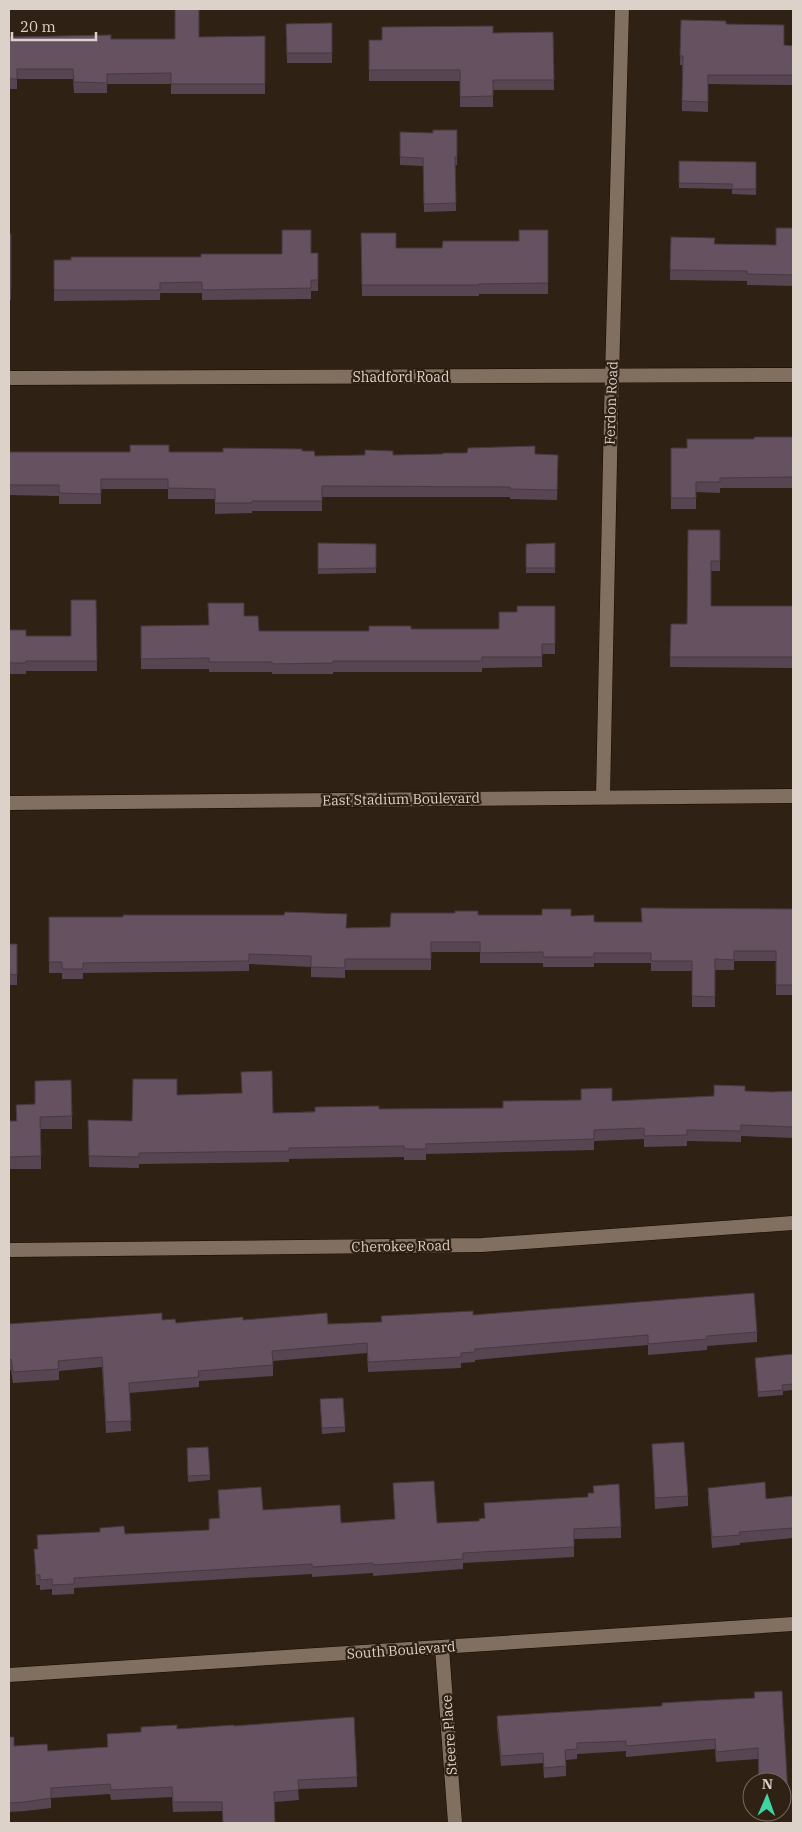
<svg xmlns="http://www.w3.org/2000/svg" width="802" height="1832" viewBox="0 0 802 1832" font-family="'IBM Plex Serif',serif">
  <style>
    .lines { fill: none; stroke-linecap: round; stroke-linejoin: round }
    .minor-casing { stroke: #170a01; stroke-width: 15 }
    .secondary-casing { stroke: #170a01; stroke-width: 15 }
    .minor { stroke: #81705f; stroke-width: 14 }
    .secondary { stroke: #81705f; stroke-width: 14 }
    .wall { fill: #574652 }
    .building { fill: #65515f; stroke: #473942 }
    .labels { text-anchor: middle; stroke-width: 4.5; stroke-linejoin: round; paint-order: stroke }
    .street-label { font-size: 14px; fill: #dcd2c9; stroke: #2f2113 }
  </style>
  <rect width="100%" height="100%" fill="#2f2113"/>
  <g class="lines">
    <!-- minor casing -->
    <g class="minor-casing">
      <g id="minor">
        <path d="M9,378L793,375"/>
        <path d="M603,797L611,413L622,9"/>
        <path d="M9,1250L482,1245L793,1223"/>
        <path d="M442,1648L455,1823"/>
        <path d="M9,1675L793,1624"/>
      </g>
    </g>
    <!-- secondary casing -->
    <g class="secondary-casing">
      <path id="secondary" d="M9,803L793,796"/>
    </g>
    <!-- minor -->
    <use href="#minor" class="minor"/>
    <!-- secondary -->
    <use href="#secondary" class="secondary"/>
  </g>
  <!-- wall -->
  <g class="wall">
    <path d="M681,20L726,24L784,45L793,46V85L708,84V112L682,111V65H680Z"/>
    <path d="M332,23V63H287L286,24Z"/>
    <path d="M553,32L554,90H493V107H460V81H369V40H382L493,33Z"/>
    <path d="M265,36V94H171V84H107V93H74L73,79H17V89H9V37L111,39H175L199,37Z"/>
    <path d="M457,130V165H455L456,211L424,212L423,166L400,165V132L433,133Z"/>
    <path d="M679,161L756,162V195L732,194V189L679,188Z"/>
    <path d="M793,228V286L747,285V281L670,280L671,237L714,244L776,245Z"/>
    <path d="M548,230V294H479V296H362L361,233L396,248H442L519,241Z"/>
    <rect x="9" y="234" width="2" height="66"/>
    <path d="M311,253L318,280V291H311V299L202,300V293H160V300L54,301V260L201,257Z"/>
    <path d="M793,437V488H720V493L696,492V509H671V448H687L754,439Z"/>
    <path d="M302,451L315,456L558,455L557,500L510,499V497H322V511H252V513L215,514V499H168V489H101V504H59V496L9,495V452H223Z"/>
    <path d="M720,530V571H711V606H793V668L670,667L671,624H687Z"/>
    <path d="M318,543L376,544V573L318,574Z"/>
    <path d="M555,543V573H526V544Z"/>
    <path d="M96,600L97,671H26V674H9V630L26,636H71Z"/>
    <path d="M555,606V654H542V667L482,668V672H333V674H272V672H209V669H141V626L209,625L244,616L259,631H369L411,629H499L517,612Z"/>
    <path d="M793,909V995H776V961H734V970H715V1007H692V971H651V963H594V967H543V963H480V952H431V970H345V978L311,977V967L249,964V971L83,973V979H62V973H49V917L347,928L390,927L478,915L571,916L594,922H641Z"/>
    <rect x="9" y="944" width="8" height="41"/>
    <path d="M745,1091L772,1092L793,1091V1138L741,1136V1142L687,1141V1146L644,1147V1139L594,1141V1150L426,1154V1160H404V1157L289,1159V1162L139,1164V1168L89,1167L88,1120L132,1121L177,1095L273,1113L379,1109L503,1108L612,1101L714,1096Z"/>
    <path d="M16,1105L72,1116V1129H41V1169H9V1121H16Z"/>
    <path d="M473,1315L757,1332V1342L707,1346V1350L648,1355V1345L573,1351L475,1360V1362L461,1363V1368L368,1372L367,1353L273,1361V1376L199,1381V1387L129,1393L131,1431L106,1433L102,1367L59,1371V1380L13,1383L11,1370H9V1324L162,1320L176,1323L243,1320L328,1324L381,1322V1316Z"/>
    <path d="M793,1354V1390L783,1391V1395L758,1397L755,1358Z"/>
    <path d="M320,1399L345,1427V1432L322,1434Z"/>
    <path d="M652,1444L688,1496V1506L655,1509Z"/>
    <path d="M187,1453L210,1475V1480L188,1482Z"/>
    <path d="M393,1483L437,1523L479,1521L485,1518L484,1503L588,1497L593,1493V1486L621,1527V1538L574,1539V1557L463,1563V1569L373,1576V1573L312,1577V1574L74,1588V1594L52,1595V1589L40,1590V1585H36L34,1549H37V1535L125,1534L209,1530V1519L219,1518L218,1490L263,1510L341,1523L395,1519Z"/>
    <path d="M708,1488L766,1499L793,1496V1538L740,1543V1545L712,1548L708,1498Z"/>
    <path d="M754,1698L788,1794V1804L782,1805V1782H759L758,1759L716,1762L715,1749L626,1757V1751L577,1754V1759L566,1760V1776L544,1778L543,1763L501,1766L497,1727V1716L662,1706Z"/>
    <path d="M234,1726L357,1777V1787L298,1789L299,1800L275,1802L222,1811L173,1812L172,1797L111,1800L110,1794L51,1798V1808L25,1811L9,1812V1737L14,1746L48,1751L107,1747V1734L177,1729Z"/>
  </g>
  <!-- building -->
  <g class="building">
    <path d="M175,9H199V37L265,36V84H171V73L107,74V83L74,82L73,69H17V79H9V37L111,35V39H175Z"/>
    <path d="M681,20L726,21V24L784,25V45L793,46V75H708V102L682,101L683,56H680Z"/>
    <path d="M332,23V53H287L286,24Z"/>
    <path d="M493,26V33L553,32L554,80H493V96L460,97V70H369V40H382V27Z"/>
    <path d="M433,130H457V157H455L456,203L424,204L423,158L400,157V132L433,133Z"/>
    <path d="M679,161L756,162V189H732V184L679,183Z"/>
    <path d="M776,228H793V275L747,274V271L670,270L671,237L715,238L714,244L776,245Z"/>
    <path d="M282,230H311V253H318V280H311V288L202,290V282L160,283V290H54V260H71V257H201V254H282Z"/>
    <path d="M519,230H548V283L479,284V285H362L361,233H396V248H442L443,241H519Z"/>
    <rect x="9" y="234" width="2" height="55"/>
    <path d="M754,437H793V477L720,478V482H696V498H671V448H687V439H754Z"/>
    <path d="M130,445H169V452H223V448L302,449V451H314L315,456L365,455V450L393,451V455L443,454V453H467L468,448L535,446V454L558,455L557,490L510,489V487L322,486V501H252V503H215V489L168,488V479H101V494L59,493V485H9V452H130Z"/>
    <path d="M688,530H720V561H711V606H793V657H670L671,624H687Z"/>
    <path d="M318,543L376,544V568L318,569Z"/>
    <path d="M555,543V568H526V544Z"/>
    <path d="M71,600H96L97,661H26V663H9V630H26V636H71Z"/>
    <path d="M208,603H244V616H258L259,631H369V626H411V629H499V612H517V606H555V644H542V657H482V661H333V663L272,664V662H209V658L141,659V626L209,625Z"/>
    <path d="M641,908L793,909V985H776V951H734V960L715,959V997L692,996V961H651V953H594V957H543V952L480,953V942H431V959H345V968L311,967V956L249,954V961L83,963V969H62V962H49V917H123V915H284L285,912L347,914L346,928L390,927L391,913H455V911H478V915H542V909H571V916L594,915V922H642Z"/>
    <path d="M9,944H17V975L9,974Z"/>
    <path d="M272,1071L273,1113L315,1112V1107L379,1106V1109L503,1108V1101L581,1100V1089L612,1088V1101L714,1096V1085L745,1086V1091L772,1092L793,1091V1127L741,1125V1131L687,1130V1135L644,1136V1128L594,1130V1139L426,1144V1149H404V1146L289,1148V1151L139,1153V1157L89,1156L88,1120L132,1121L133,1079H177V1095L242,1093L241,1072Z"/>
    <path d="M71,1080L72,1116L40,1117L41,1156L9,1157V1121H17L16,1105L35,1104V1081Z"/>
    <path d="M754,1293L757,1332L707,1336V1339L648,1344V1335L475,1349V1352L461,1353V1357L368,1362L367,1343L272,1351L273,1365L198,1371L199,1377L129,1383L131,1421L106,1422L102,1357L58,1361L59,1369L13,1372L11,1359L9,1360V1324L162,1313V1320L175,1319L176,1323L243,1317V1320L327,1313L328,1324L382,1322L381,1316L473,1311V1315Z"/>
    <path d="M793,1354V1384L782,1385L783,1390L758,1392L755,1358Z"/>
    <path d="M343,1398L345,1427L322,1428L320,1399Z"/>
    <path d="M684,1442L688,1496L655,1498L652,1444Z"/>
    <path d="M208,1447L210,1475L188,1476L187,1448Z"/>
    <path d="M434,1481L437,1523L479,1521V1519L485,1518L484,1503L588,1497V1493H594L593,1486L619,1484L621,1527L574,1529V1547L463,1553V1559L373,1565V1563L312,1567V1564L74,1578V1584L52,1585V1579L40,1580V1575H36L34,1549H38L37,1535L100,1532V1528L124,1526L125,1534L209,1530V1519L220,1518L218,1490L261,1487L263,1510L340,1505L341,1523L395,1519L393,1483Z"/>
    <path d="M765,1482L766,1499L793,1496V1528L739,1532L740,1535L712,1537L708,1488Z"/>
    <path d="M782,1691L788,1794H782V1782H759L758,1748L716,1752L715,1739L626,1746V1741L577,1743V1749L565,1750L566,1766L544,1768L543,1753L501,1756L497,1716L662,1706V1703L694,1701L755,1698L754,1692Z"/>
    <path d="M354,1717L357,1777L298,1780L299,1790L274,1792L275,1823H223L222,1802H173L172,1787L111,1790L110,1784L51,1788V1798L25,1802L9,1803V1737H14V1746L47,1744L48,1751L108,1747L107,1734L141,1732V1727L177,1725V1729L234,1725V1726Z"/>
  </g>
  <g class="labels">
    <!-- street labels -->
    <g class="street-label">
      <text x="401" y="382">Shadford Road</text>
      <text transform="translate(611 403) rotate(-88)" y="5">Ferdon Road</text>
      <text transform="translate(401 799) rotate(-1)" y="5">East Stadium Boulevard</text>
      <text transform="translate(401 1246) rotate(-1)" y="5">Cherokee Road</text>
      <text transform="translate(401 1650) rotate(-4)" y="5">South Boulevard</text>
      <text transform="translate(449 1735) rotate(-94)" y="5">Steere Place</text>
    </g>
  </g>
  <!-- border -->
  <rect width="802" height="1832" fill="none" stroke="#dcd2c9" stroke-width="20"/>
  <!-- north arrow -->
  <g transform="translate(767 1797) rotate(2)"><circle r="24" fill="#2f2113" stroke="#74685c"/>
  <path d="M0-4L9 19L0 12L-9 19Z" fill="#40d4a1"/>
  <text y="-8" font-size="14" font-weight="bold" text-anchor="middle" fill="#dcd2c9">N</text>
  </g>
  <!-- scale -->
  <path d="M12 32v8h84v-8" fill="none" stroke="#dcd2c9" stroke-width="2.5"/>
  <text x="20" y="32" font-size="15" fill="#dcd2c9" stroke="#2f2113" stroke-width="4" paint-order="stroke">20 m</text>
</svg>
